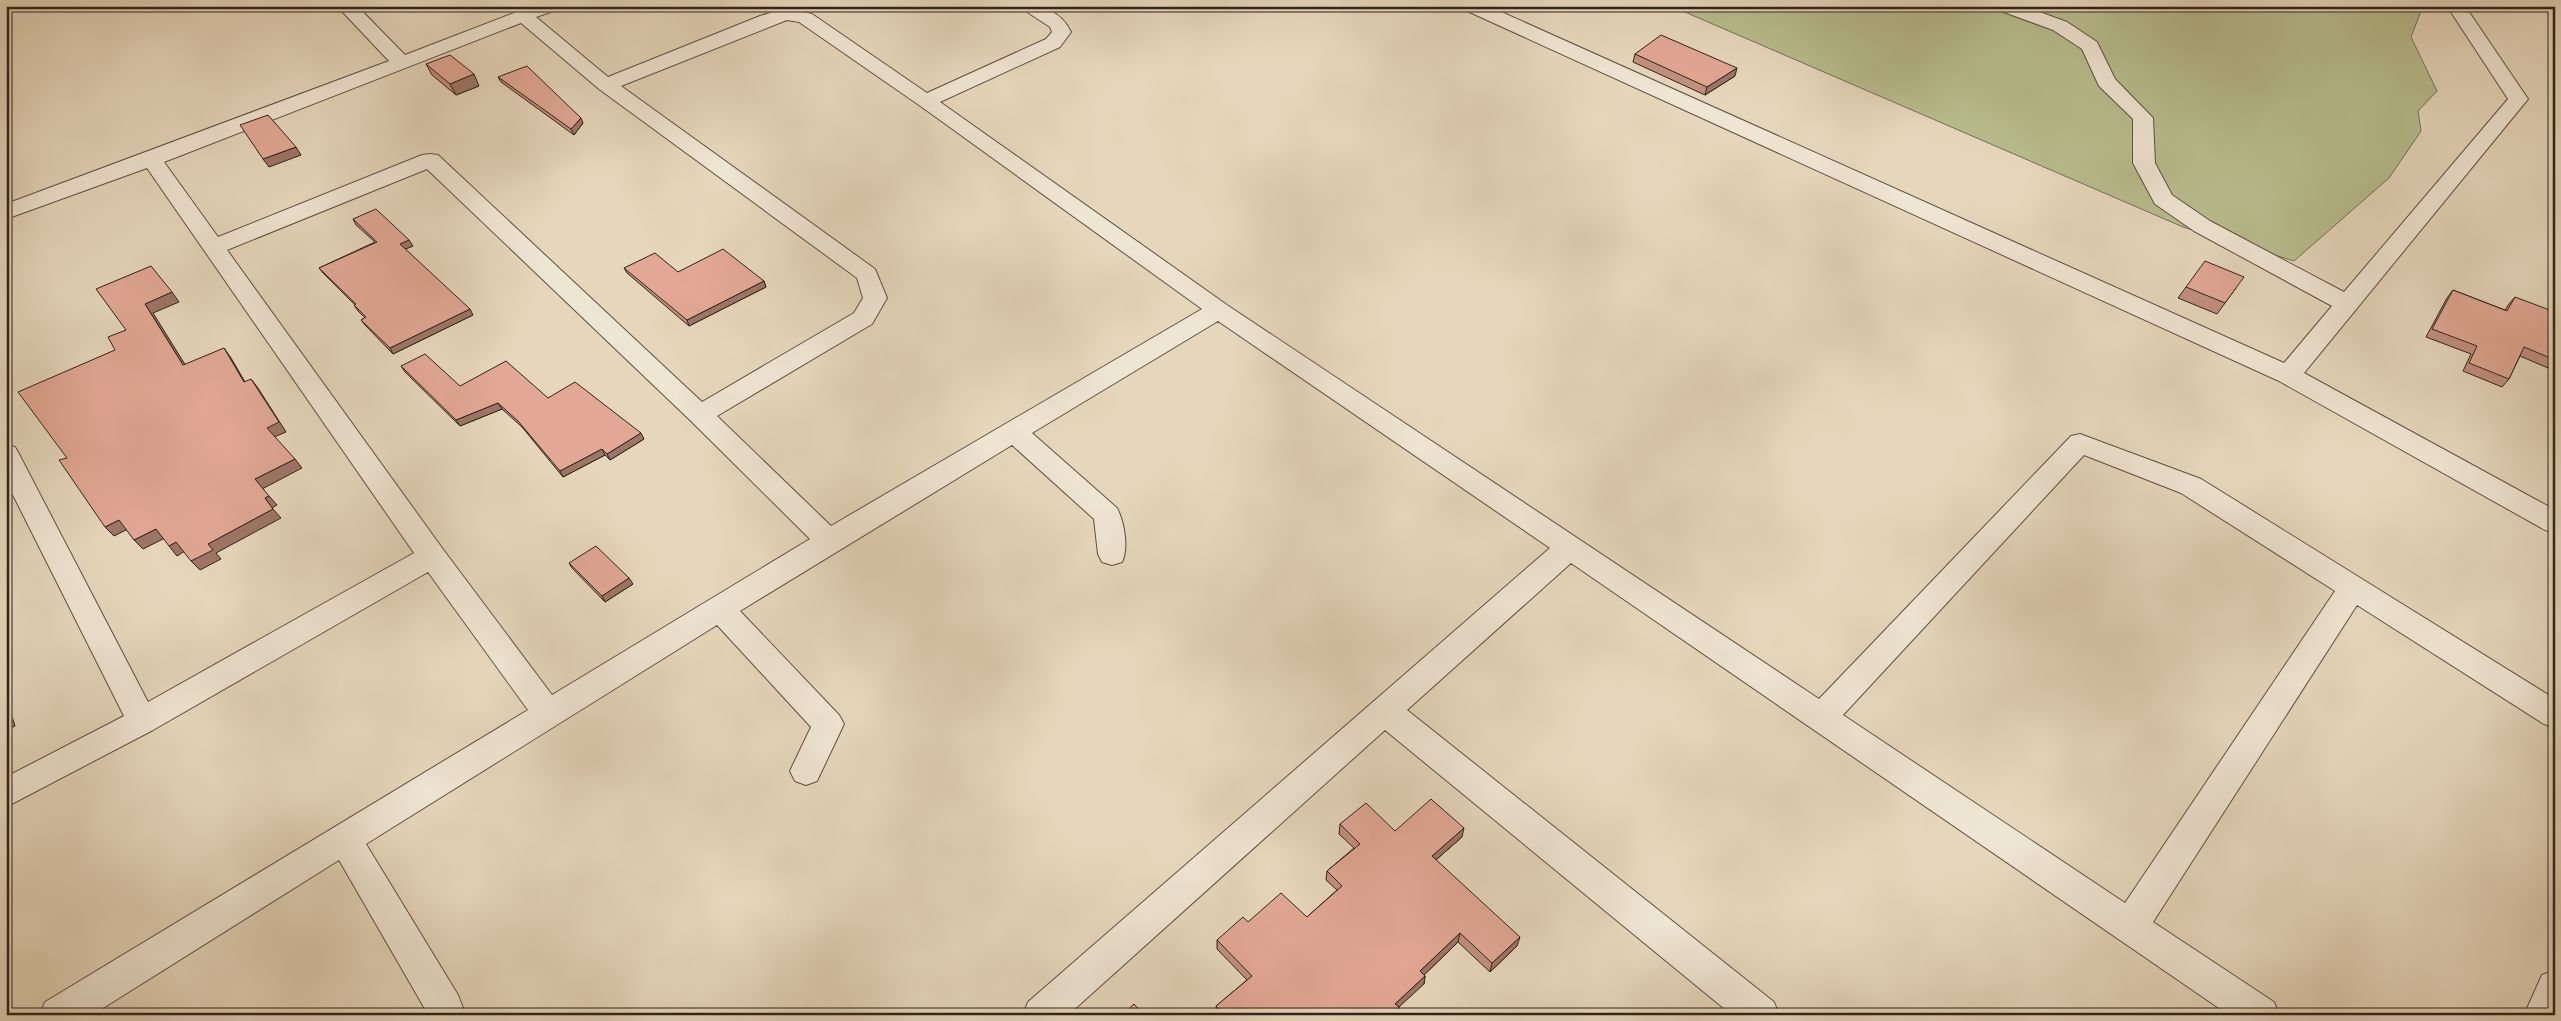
<svg xmlns="http://www.w3.org/2000/svg" width="2561" height="1021" viewBox="0 0 2561 1021" font-family="'Old Standard TT',serif">
  <style>
    .green { fill: #b8bd8e; stroke: #747054 }
    .lines { fill: none; stroke-linecap: round; stroke-linejoin: round }
    .minor-casing { stroke: #5d5043; stroke-width: 2 }
    .minor { fill: #efe5d3; fill-rule: evenodd }
    .wall { fill: #c29080; stroke: #2f231b }
    .shaded-wall { fill: #9e7668; stroke: #2f231b }
    .building { fill: #e2a895; stroke: #2f231b }
  </style>
  <rect width="100%" height="100%" fill="#e6d7bc"/>
  <filter id="stains"><feTurbulence type="fractalNoise" baseFrequency=".004" numOctaves="4"/><feColorMatrix values="0 0 0 0 .2 0 0 0 0 .09 0 0 0 0 .02 0 0 0 .5 -.17"/></filter>
  <radialGradient id="worn" r=".72"><stop offset=".6" stop-color="#630" stop-opacity="0"/><stop offset="1" stop-color="#630" stop-opacity=".3"/></radialGradient>
  <!-- green -->
  <path class="green" d="M1671,6H2423L2411,37L2437,91L2418,111L2421,131L2389,178L2294,261L2183,227Z"/>
  <g class="lines">
    <!-- minor casing -->
    <g class="minor-casing">
      <g id="minor">
        <path d="M337,6H357L405,55L532,6H558L556,10L536,17L608,77L760,16L786,8L812,14L927,93L1046,39L1052,32L1050,27L1018,6C1041,6 1060,9 1071,32L1060,47L940,102L1227,305L1819,699L2071,436L2080,434L2201,479L2555,699V728L2544,724L2357,605L2153,922L2274,1002L2279,1015H2229L1571,563L1407,710L1774,1002L1779,1015H1732L1385,730L1068,1015H1023L1028,1002L1550,548L1218,321L1032,433L1117,508C1124,521 1129,548 1122,562L1112,565L1102,562L1098,554L1094,519L1012,445L740,611L839,715L844,724L817,781L806,785L795,781L790,771L811,727L717,625L366,844L458,995L463,1008L460,1015H423L425,1009L339,860L92,1015H40L45,1002L528,710L428,572L153,730L6,807V777L124,716L6,481V445L15,447L19,454L148,702L414,553L147,168L6,219V204L389,61ZM787,20L799,22L919,105L1202,309L831,526L717,416L872,324L887,298L875,269L621,86ZM521,23L599,89L857,278L863,298L854,313L702,402L438,155L430,154L422,155L218,237L164,162ZM427,169L691,421L810,539L552,695L442,548L227,250ZM2084,455L2181,493L2335,591L2125,903L1843,715Z"/>
        <path d="M1463,6H1488L2284,363L2332,306L2194,231L2155,204L2133,163V119L2099,86L2082,49L2053,30L1998,10L1996,6H2023L2067,22L2097,42L2115,79L2153,118L2155,163L2172,195L2210,221L2344,292L2508,99L2447,6H2465L2528,99L2304,373L2555,510V533L2545,530L2279,381L1465,10Z"/>
        <path d="M2555,970V1015H2524L2542,975Z"/>
      </g>
    </g>
    <!-- minor -->
    <use href="#minor" class="minor"/>
  </g>
  <!-- wall -->
  <g class="wall">
    <path d="M1635,54L1735,76L1705,95L1633,62Z"/>
    <path d="M426,64L479,86L456,95L432,75Z"/>
    <path d="M498,77L583,123L574,135L501,82Z"/>
    <path d="M353,219L413,246L405,249L473,315L393,354L365,325L361,320L365,318L358,311L354,305H355L323,273L319,268L375,242L356,225Z"/>
    <path d="M624,268L678,272L764,281L766,287L689,326L627,273Z"/>
    <path d="M2186,287L2236,288L2217,314L2178,298Z"/>
    <path d="M2453,290L2505,310L2509,304L2515,297L2555,360L2548,368L2520,356L2509,379L2502,387L2463,371L2471,354L2426,337L2447,298Z"/>
    <path d="M401,366L460,386L548,398L644,439L610,460L605,455L563,477L522,427L502,409L460,426L405,372Z"/>
    <path d="M569,563L633,584L605,602L572,568Z"/>
    <path d="M1340,824L1395,831L1462,837L1436,860L1517,946L1490,972L1458,942L1424,975L1425,976L1424,984L1217,1010L1216,1006L1247,980L1217,949V940L1307,917L1337,890L1326,880L1327,871L1354,848L1339,834Z"/>
  </g>
  <!-- shaded-wall -->
  <g class="shaded-wall">
    <path d="M1737,68L1735,76L1705,95L1707,87Z"/>
    <path d="M474,74L479,86L456,95L450,84Z"/>
    <path d="M581,118L583,123L574,135L571,129Z"/>
    <path d="M296,147L301,155L269,167L263,159Z"/>
    <path d="M409,240L413,246L403,250L400,244Z"/>
    <path d="M764,281L766,287L689,326L687,320Z"/>
    <path d="M172,292L179,302L153,313L191,374L183,365L145,304Z"/>
    <path d="M470,309L473,315L393,354L390,348Z"/>
    <path d="M224,348L231,358L251,392L244,382Z"/>
    <path d="M251,379L258,388L286,432L274,437L267,428Z"/>
    <path d="M498,403L502,409L460,426L456,420Z"/>
    <path d="M641,433L644,439L610,460L607,454Z"/>
    <path d="M602,449L605,455L563,477L560,471Z"/>
    <path d="M295,459L302,468L262,489L255,479Z"/>
    <path d="M269,496L277,505L272,508L265,498Z"/>
    <path d="M273,509L281,518L216,553L221,559L200,570L191,561L208,544Z"/>
    <path d="M119,520L128,529L114,536L105,527Z"/>
    <path d="M156,529L165,538L143,549L134,540Z"/>
    <path d="M176,542L185,551L177,556L169,546Z"/>
    <path d="M629,578L633,584L605,602L602,596Z"/>
    <path d="M6,698L15,726L6,730Z"/>
    <path d="M1464,828L1462,837L1430,865L1432,856Z"/>
    <path d="M1460,933L1458,942L1419,980L1420,971Z"/>
    <path d="M1520,937L1517,946L1490,972L1492,963Z"/>
    <path d="M1425,976L1424,984L1399,1007L1398,1015H1392L1395,1004Z"/>
  </g>
  <!-- building -->
  <g class="building">
    <path d="M1661,35L1737,68L1707,87L1635,54Z"/>
    <path d="M450,55L474,74L450,84L426,64Z"/>
    <path d="M527,66L581,118L571,129L498,77Z"/>
    <path d="M268,115L296,147L263,159L240,125Z"/>
    <path d="M376,209L409,240L400,244L470,309L390,348L361,320L366,317L354,305L356,304L319,268L377,242L353,219Z"/>
    <path d="M723,249L764,281L687,320L624,268L655,253L678,272Z"/>
    <path d="M2205,261L2244,277L2225,303L2186,287Z"/>
    <path d="M151,266L172,292L145,304L183,365L224,348L244,382L251,379L279,422L267,428L295,459L255,479L269,496L265,498L273,509L208,544L213,550L191,561L176,542L169,546L156,529L134,540L119,520L105,527L59,460L67,458L18,392L115,350L108,337L126,330L96,289Z"/>
    <path d="M2453,290L2507,311L2515,297L2555,312V360L2524,347L2509,379L2469,363L2477,346L2432,329Z"/>
    <path d="M425,354L460,386L506,361L548,398L575,382L641,433L607,454L602,449L560,471L518,421L498,403L456,420L401,366Z"/>
    <path d="M596,546L629,578L602,596L569,563Z"/>
    <path d="M1431,799L1464,828L1432,856L1520,937L1492,963L1460,933L1420,971L1425,976L1395,1004L1399,1007L1392,1015H1211L1218,1009L1216,1006L1252,976L1217,940L1243,917L1248,922L1281,893L1307,917L1342,886L1327,871L1360,844L1340,824L1366,803L1395,831Z"/>
    <path d="M1134,1004L1144,1015H1122Z"/>
  </g>
  <!-- margin -->
  <rect width="2561" height="1021" fill="none" stroke="#e6d7bc" stroke-width="25"/>
  <rect x="8" y="8" width="2546" height="1006" fill="none" stroke="#2f231b" stroke-width="2.5"/>
  <rect x="12" y="12" width="2536" height="996" fill="none" stroke="#2f231b"/>
  <rect width="100%" height="100%" filter="url(#stains)"/>
  <rect width="100%" height="100%" fill="url(#worn)"/>
</svg>
